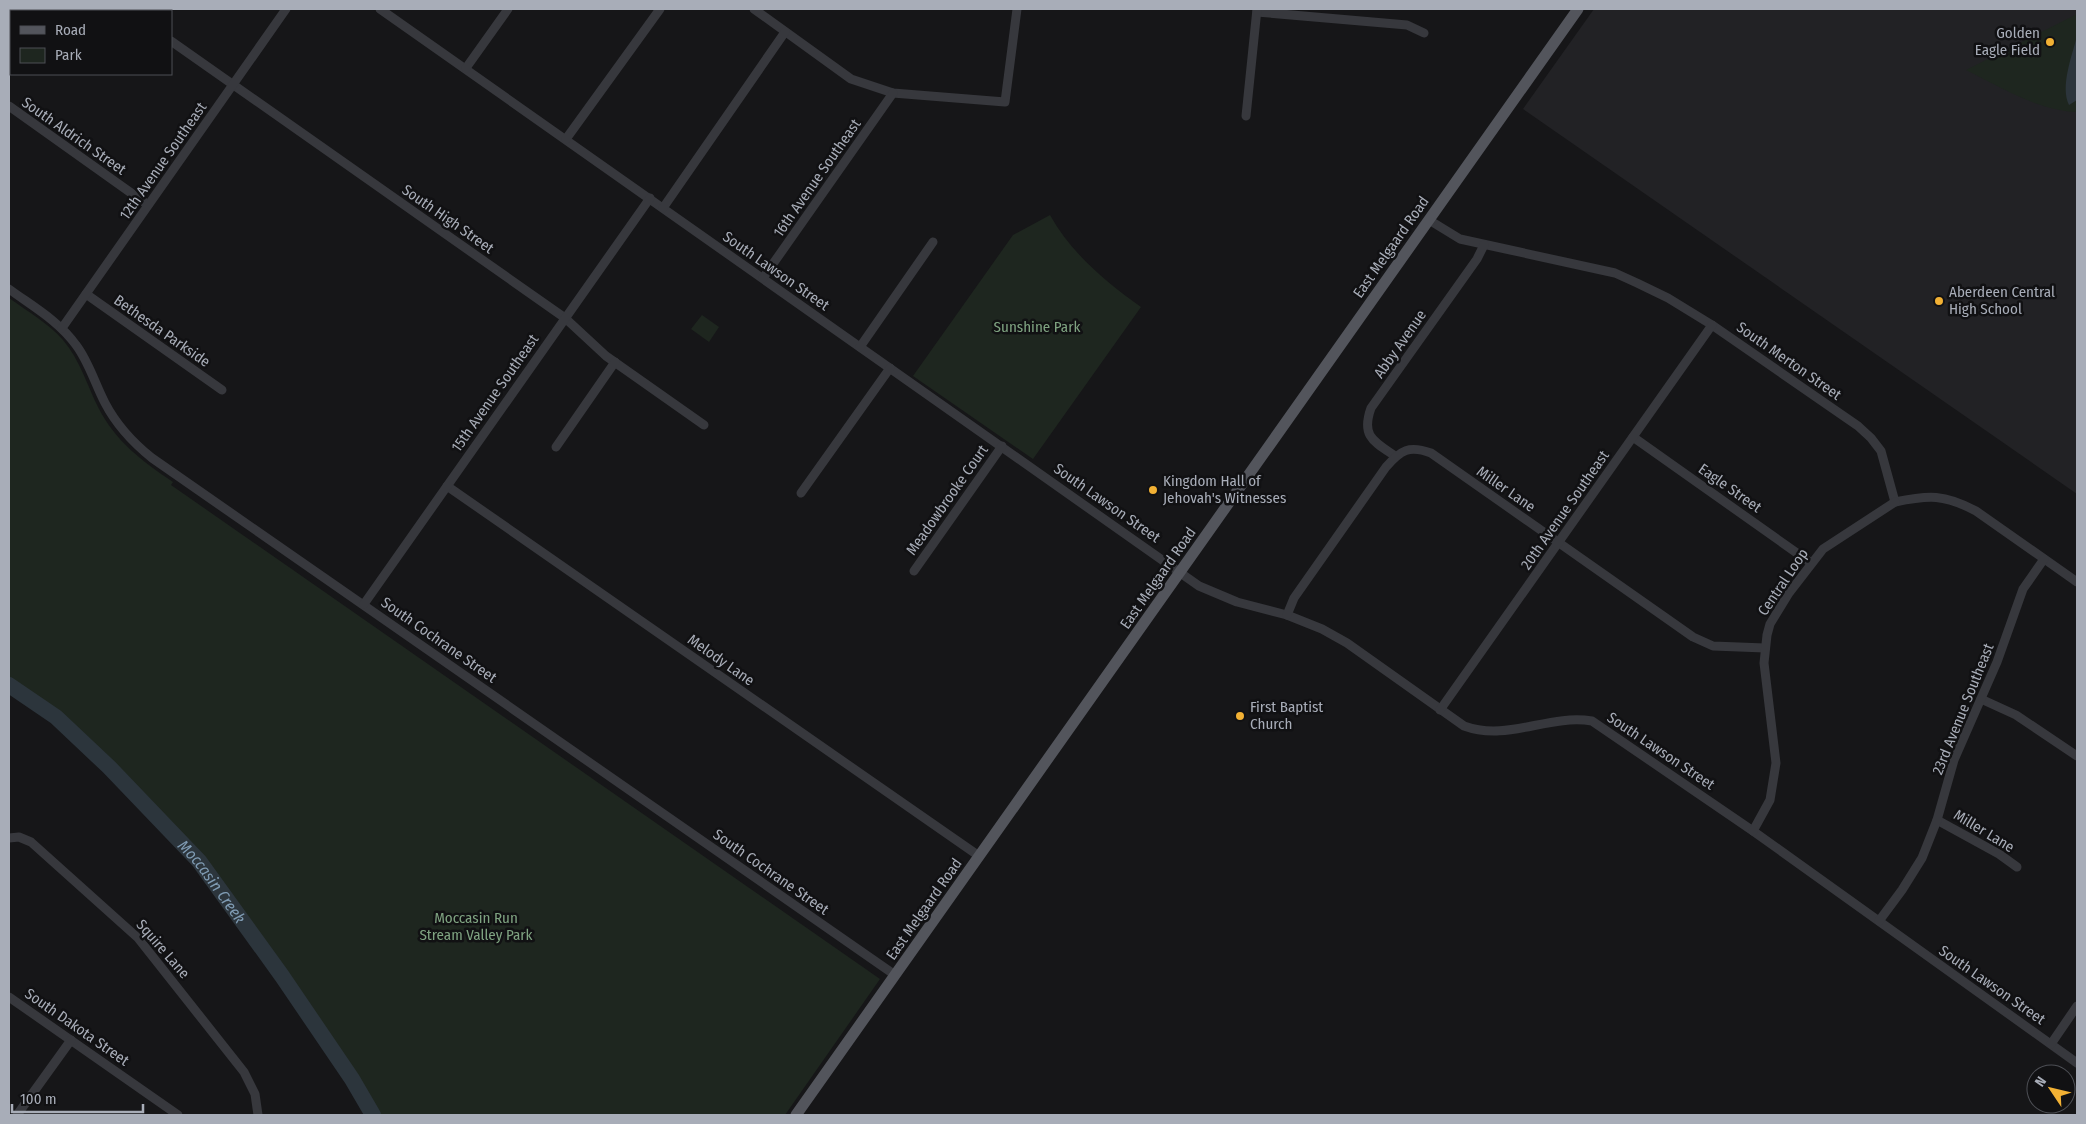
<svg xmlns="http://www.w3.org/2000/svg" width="2086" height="1124" viewBox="0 0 2086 1124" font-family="'Fira Sans Condensed',sans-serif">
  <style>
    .built { fill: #222225 }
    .green { fill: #1e261f }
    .water { fill: #2c353c }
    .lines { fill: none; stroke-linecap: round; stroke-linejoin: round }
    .river { stroke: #2c353c; stroke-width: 16 }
    .minor { stroke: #37383d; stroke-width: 9 }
    .major { stroke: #53555c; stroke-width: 11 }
    .poi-dot { fill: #f2b134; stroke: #111113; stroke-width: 2 }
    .labels { text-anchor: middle; stroke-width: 5; stroke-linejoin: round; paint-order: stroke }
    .poi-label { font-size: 15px; fill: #a8adb8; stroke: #111113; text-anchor: start }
    .street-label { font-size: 15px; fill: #a8adb8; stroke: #111113 }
    .park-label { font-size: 15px; fill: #7fa381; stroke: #111113 }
    .water-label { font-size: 16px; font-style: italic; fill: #7f9bb3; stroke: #111113 }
  </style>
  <rect width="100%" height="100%" fill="#161618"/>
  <!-- built -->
  <path class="built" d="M1594,9H2077V494L1523,109Z"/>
  <!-- green -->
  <g class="green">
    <path d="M2077,14V112C2037,110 2002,88 1966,70Z"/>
    <path d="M1050,215C1071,253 1106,282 1141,307L1033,459L913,376L1013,235Z"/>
    <path d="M9,298C27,311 48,323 63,340C80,360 87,385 98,407C115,441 142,461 173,482L171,485L880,979L785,1115H373L352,1079L282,976L199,861L109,767L56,717L9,685Z"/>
    <path d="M702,315L719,327L709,342L691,329Z"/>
  </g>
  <!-- water -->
  <path class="water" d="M2077,36V100L2069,105C2060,86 2072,56 2077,36Z"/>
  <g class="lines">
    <!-- river -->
    <path class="river" id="s1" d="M9,685L56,717L109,767L199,861L282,976L352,1079L373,1115"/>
    <!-- minor -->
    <g class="minor">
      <path d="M125,9L129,11"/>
      <path d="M380,9L1199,586L1237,602L1287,615L1322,629L1347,643L1464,726C1508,742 1547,714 1592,721L1753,831L2077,1063"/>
      <path d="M754,9L851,79L893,93L1005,102L1017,9"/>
      <path d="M49,11L51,9"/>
      <path d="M1257,12L1407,25L1424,33"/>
      <path d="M171,41L565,318L606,356L704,425"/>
      <path d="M9,68L11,64"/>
      <path d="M466,68L508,9"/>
      <path d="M9,106L148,205"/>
      <path d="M1246,116L1257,9"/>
      <path d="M566,139L660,9"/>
      <path d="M663,208L785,32"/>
      <path d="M1429,220L1460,239L1615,273L1637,283L1668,298L1712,325L1858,426L1871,438L1881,451L1895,502C1929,495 1944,494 1976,511L2077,582"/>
      <path d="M763,278L893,93"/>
      <path d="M9,289C32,306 59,321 76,345C89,362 95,384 105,403C117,426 132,442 152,458L895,975"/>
      <path d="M86,294L222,390"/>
      <path d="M62,328L286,9"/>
      <path d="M860,347L933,242"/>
      <path d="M1633,437L1811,563"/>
      <path d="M556,447L615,362"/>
      <path d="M1395,456C1373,441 1361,436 1371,408L1477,259L1484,245"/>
      <path d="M447,486L979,856"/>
      <path d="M801,493L890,368"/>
      <path d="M914,571L1002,446"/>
      <path d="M364,604L650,198"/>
      <path d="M1287,615L1294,598L1386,467C1401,450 1409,445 1431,453L1693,637L1713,646L1765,648"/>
      <path d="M1981,699L2016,715L2077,756"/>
      <path d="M1440,710L1712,325"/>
      <path d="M1937,820L1999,854L2017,867"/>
      <path d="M1753,831L1770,800L1776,763L1764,663L1767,635L1770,624L1789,593L1823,549L1895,502"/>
      <path d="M9,838L19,837L31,842L138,938L244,1072L255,1094L258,1115"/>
      <path d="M1879,921L1902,890L1922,858L1937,820L1954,760L1997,662L2023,589L2044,559"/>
      <path d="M9,997L178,1115"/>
      <path d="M2051,1044L2077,1006"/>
      <path d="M17,1115L71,1040"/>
    </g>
    <!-- major -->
    <path class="major" d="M796,1115L1578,9"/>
  </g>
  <!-- markers -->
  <g class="poi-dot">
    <circle cx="2050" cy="42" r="5"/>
    <circle cx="1939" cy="301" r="5"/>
    <circle cx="1153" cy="490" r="5"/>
    <circle cx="1240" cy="716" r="5"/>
  </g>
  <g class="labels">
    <!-- poi labels -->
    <g class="poi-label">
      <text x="2040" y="38" text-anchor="end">Golden<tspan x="2040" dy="17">Eagle Field</tspan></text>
      <text x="1949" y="297">Aberdeen Central<tspan x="1949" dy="17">High School</tspan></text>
      <text x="1163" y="486">Kingdom Hall of<tspan x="1163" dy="17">Jehovah's Witnesses</tspan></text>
      <text x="1250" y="712">First Baptist<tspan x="1250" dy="17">Church</tspan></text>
    </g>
    <!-- street labels -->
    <g class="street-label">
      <text transform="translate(74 136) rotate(35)" y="5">South Aldrich Street</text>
      <text transform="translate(163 161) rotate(-55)" y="5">12th Avenue Southeast</text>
      <text transform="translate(817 178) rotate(-55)" y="5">16th Avenue Southeast</text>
      <text transform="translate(448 219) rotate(35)" y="5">South High Street</text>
      <text transform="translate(1391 247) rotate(-55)" y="5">East Melgaard Road</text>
      <text transform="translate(776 271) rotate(35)" y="5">South Lawson Street</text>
      <text transform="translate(162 331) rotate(35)" y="5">Bethesda Parkside</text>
      <text transform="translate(1400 344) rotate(-55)" y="5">Abby Avenue</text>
      <text transform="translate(1789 361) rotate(35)" y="5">South Merton Street</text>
      <text transform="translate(495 393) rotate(-55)" y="5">15th Avenue Southeast</text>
      <text transform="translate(1730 488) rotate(35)" y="5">Eagle Street</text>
      <text transform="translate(1506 489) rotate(35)" y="5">Miller Lane</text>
      <text transform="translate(947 500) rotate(-55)" y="5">Meadowbrooke Court</text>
      <text transform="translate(1107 503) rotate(35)" y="5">South Lawson Street</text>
      <text transform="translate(1565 510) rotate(-55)" y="5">20th Avenue Southeast</text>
      <text transform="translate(1158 578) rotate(-55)" y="5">East Melgaard Road</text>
      <text transform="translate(1783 582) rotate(-56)" y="5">Central Loop</text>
      <text transform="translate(439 640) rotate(35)" y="5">South Cochrane Street</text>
      <text transform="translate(721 660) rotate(35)" y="5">Melody Lane</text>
      <text transform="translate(1963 709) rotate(-68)" y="5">23rd Avenue Southeast</text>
      <text transform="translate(1661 751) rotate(34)" y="5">South Lawson Street</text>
      <text transform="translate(1984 831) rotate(31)" y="5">Miller Lane</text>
      <text transform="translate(771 872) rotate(35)" y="5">South Cochrane Street</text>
      <text transform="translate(924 909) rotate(-55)" y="5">East Melgaard Road</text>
      <text transform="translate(163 949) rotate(49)" y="5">Squire Lane</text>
      <text transform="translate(1992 985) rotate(35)" y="5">South Lawson Street</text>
      <text transform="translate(77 1027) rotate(35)" y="5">South Dakota Street</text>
    </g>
    <!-- park labels -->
    <g class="park-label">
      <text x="1037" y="332">Sunshine Park</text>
      <text x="476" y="923">Moccasin Run<tspan x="476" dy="17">Stream Valley Park</tspan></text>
    </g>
    <!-- water labels -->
    <g class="water-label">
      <text dy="6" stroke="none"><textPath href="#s1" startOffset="284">Moccasin Creek</textPath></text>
    </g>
  </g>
  <!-- border -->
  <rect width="2086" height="1124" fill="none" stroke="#a8adb8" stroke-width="20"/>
  <!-- legend -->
  <rect x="10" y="10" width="162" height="65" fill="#111113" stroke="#4d4f55"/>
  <rect x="20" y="26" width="25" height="8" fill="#53555c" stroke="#4d4f55"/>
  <text x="55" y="35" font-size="15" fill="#a8adb8">Road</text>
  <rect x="20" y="48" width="25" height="15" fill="#1e261f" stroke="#4d4f55"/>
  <text x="55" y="60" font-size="15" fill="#a8adb8">Park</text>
  <!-- north arrow -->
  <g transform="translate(2051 1089) rotate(305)"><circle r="24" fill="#111113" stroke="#4d4f55"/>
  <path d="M0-4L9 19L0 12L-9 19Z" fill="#f2b134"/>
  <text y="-8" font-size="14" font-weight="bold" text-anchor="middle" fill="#a8adb8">N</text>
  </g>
  <!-- scale -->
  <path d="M12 1104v8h131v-8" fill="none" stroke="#a8adb8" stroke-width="2.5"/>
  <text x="20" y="1104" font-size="15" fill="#a8adb8" stroke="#111113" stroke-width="4" paint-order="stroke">100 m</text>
</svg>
